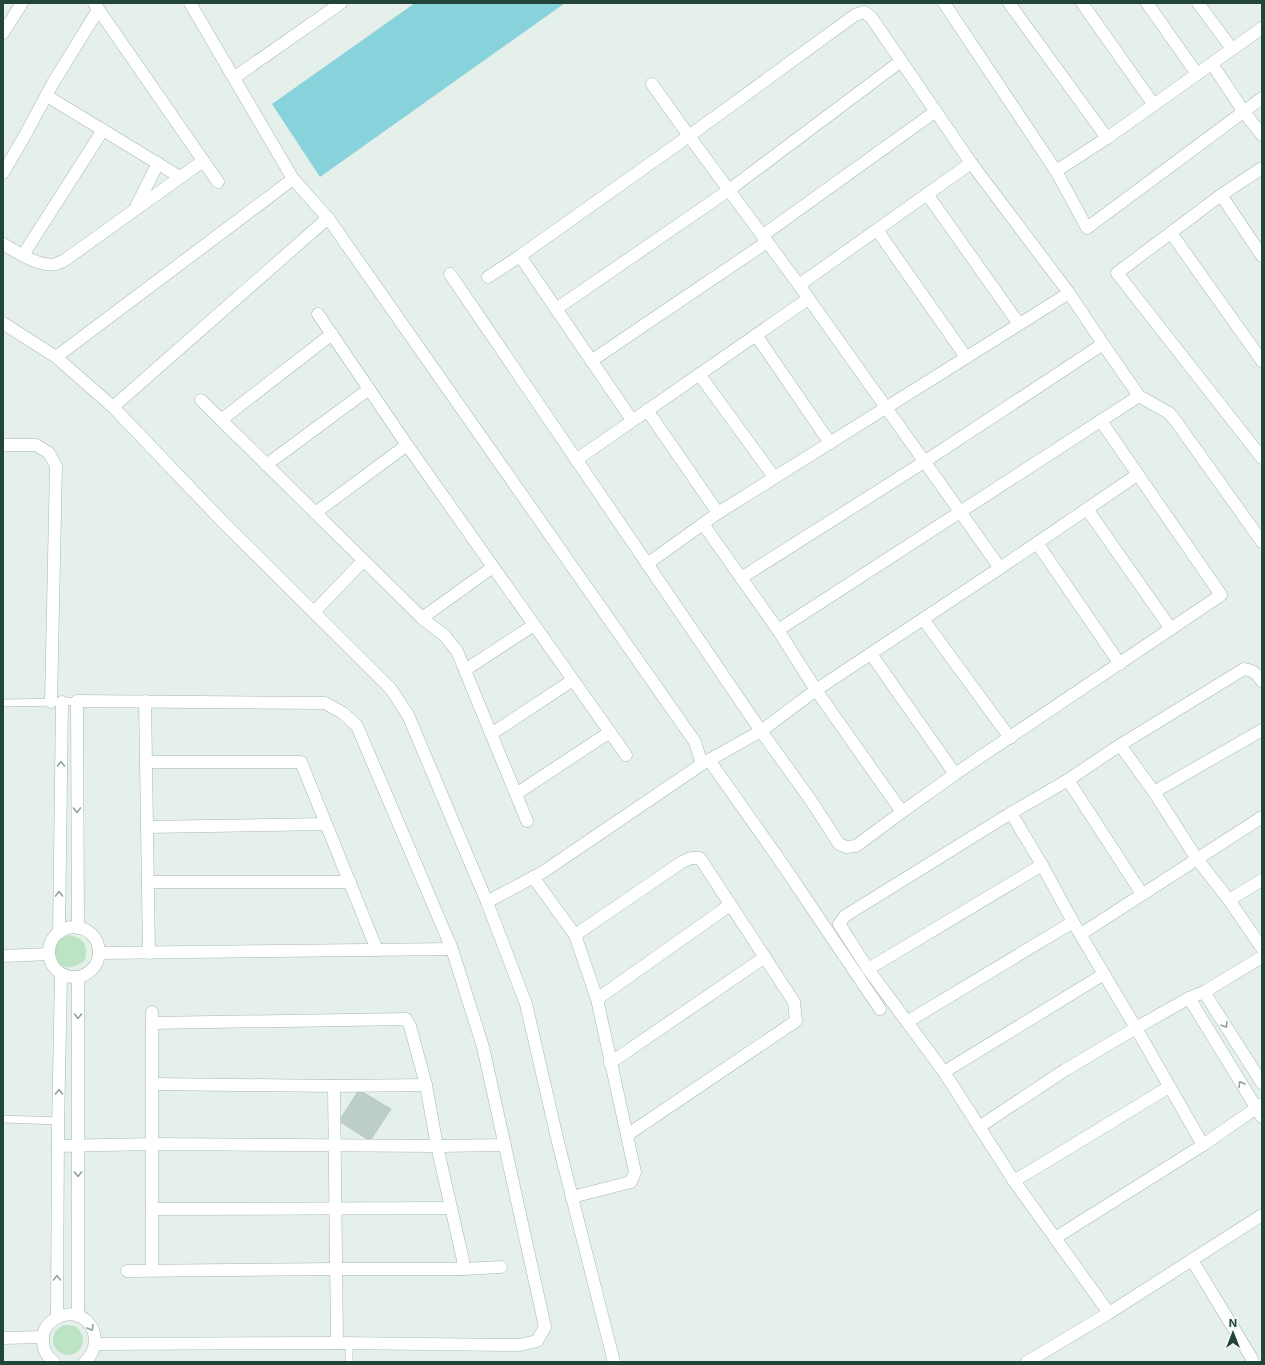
<svg xmlns="http://www.w3.org/2000/svg" width="1265" height="1365" viewBox="0 0 1265 1365" font-family="Inter,sans-serif">
  <style>
    .green { fill: #bce3c4 }
    .water { fill: #87d2db }
    .building { fill: #bdcec6; stroke: #b6cbc1 }
    .lines { fill: none; stroke-linecap: round; stroke-linejoin: round }
    .service-casing { stroke: #a6b9b1; stroke-width: 8 }
    .minor-casing { stroke: #a6b9b1; stroke-width: 13 }
    .service { stroke: #fff; stroke-width: 7 }
    .minor { stroke: #fff; stroke-width: 12 }
    .oneway { stroke: #90a29c }
  </style>
  <rect width="100%" height="100%" fill="#e5f0ea"/>
  <!-- green -->
  <g class="green">
    <path d="M69,935C84,938 88,945 85,960C59,983 40,945 69,935Z"/>
    <circle cx="68" cy="1340" r="15"/>
  </g>
  <!-- water -->
  <path class="water" d="M415,3H565L320,177L272,104Z"/>
  <!-- building -->
  <path class="building" d="M359,1090L391,1109L370,1141L339,1121Z"/>
  <g class="lines">
    <!-- service casing -->
    <g class="service-casing">
      <g id="service">
        <path d="M3,703L62,702L77,701"/>
        <path d="M3,1119L59,1121"/>
        <path d="M349,1362V1343"/>
      </g>
    </g>
    <!-- minor casing -->
    <g class="minor-casing">
      <g id="minor">
        <path d="M94,3L218,182"/>
        <path d="M190,3L293,179L328,218L695,742L702,764L543,872L487,902"/>
        <path d="M944,3L1056,171L1087,228L1262,98"/>
        <path d="M1009,3L1107,138"/>
        <path d="M1082,3L1154,105"/>
        <path d="M1147,3L1197,74"/>
        <path d="M1198,3L1232,49"/>
        <path d="M3,33L22,3"/>
        <path d="M1212,64L1244,112L1262,135"/>
        <path d="M235,77L341,3"/>
        <path d="M652,84L689,136L799,285L1000,568"/>
        <path d="M47,96L180,177"/>
        <path d="M1262,168L1221,195L1117,273L1262,458"/>
        <path d="M1056,171L1107,138L1262,28"/>
        <path d="M3,173L24,137L53,83L98,10"/>
        <path d="M927,194L1019,324"/>
        <path d="M1221,195L1262,256"/>
        <path d="M136,207L158,163"/>
        <path d="M877,230L966,357"/>
        <path d="M1171,233L1262,361"/>
        <path d="M762,236L936,111"/>
        <path d="M3,244C17,252 40,268 56,264C59,263 62,262 65,260L203,161"/>
        <path d="M23,255L103,130"/>
        <path d="M520,256L632,420"/>
        <path d="M450,274L761,731L812,802L839,844L846,847L856,846L902,812L955,774L1221,595L1101,421"/>
        <path d="M488,277L520,256L689,136L855,15L864,12L871,17L971,163L1069,293L1103,344"/>
        <path d="M799,285L971,163"/>
        <path d="M556,309L729,190L901,61"/>
        <path d="M318,314L407,445L626,755"/>
        <path d="M3,323L56,357L113,407L222,521L391,689L408,715L487,902L526,1004L557,1138L614,1362"/>
        <path d="M756,335L830,443"/>
        <path d="M56,357L293,179"/>
        <path d="M591,361L767,242"/>
        <path d="M699,374L774,477"/>
        <path d="M201,400L422,618L445,636L457,651L527,821"/>
        <path d="M113,407L328,218"/>
        <path d="M647,410L718,513"/>
        <path d="M221,420L332,334"/>
        <path d="M3,445H36L49,453L56,466L51,702"/>
        <path d="M576,460L808,299"/>
        <path d="M266,465L369,389"/>
        <path d="M1087,509L1171,629"/>
        <path d="M315,513L407,445"/>
        <path d="M703,524L778,630L816,690L902,812"/>
        <path d="M1037,543L1120,664"/>
        <path d="M647,564L718,513L1069,293"/>
        <path d="M741,578L924,462L1103,344L1139,396L1169,413L1175,420L1262,542"/>
        <path d="M314,612L363,561"/>
        <path d="M422,618L493,567"/>
        <path d="M923,619L1010,738"/>
        <path d="M778,630L1139,396"/>
        <path d="M871,654L955,774"/>
        <path d="M465,670L534,625"/>
        <path d="M145,701L149,953"/>
        <path d="M491,734L573,680"/>
        <path d="M1120,745L1154,792L1197,859L1229,900L1262,948"/>
        <path d="M709,760L781,862L880,1009"/>
        <path d="M146,762H301L377,950"/>
        <path d="M702,764L761,731L816,690L1000,568L1137,475"/>
        <path d="M1068,780L1142,894"/>
        <path d="M1154,792L1262,730"/>
        <path d="M516,794L610,732"/>
        <path d="M1011,813L1042,865L1073,922L1136,1028L1203,1145"/>
        <path d="M147,827L326,824"/>
        <path d="M533,877L575,935L597,999L635,1172L631,1182L572,1197"/>
        <path d="M148,882H350"/>
        <path d="M1229,900L1262,880"/>
        <circle cx="74" cy="952" r="25"/>
        <path d="M78,928L77,701L325,703L343,713L357,726L452,949L483,1047L545,1327L537,1341L520,1345L337,1343L95,1344"/>
        <path d="M59,933L62,702"/>
        <path d="M1081,934L1262,817"/>
        <path d="M575,935L682,862L691,858H700L794,1002L796,1021L627,1135"/>
        <path d="M99,953L452,949"/>
        <path d="M3,956L49,954"/>
        <path d="M868,969L1042,865"/>
        <path d="M78,977V1316"/>
        <path d="M1204,992L1262,1083"/>
        <path d="M1189,998L1262,1117"/>
        <path d="M597,999L730,905"/>
        <path d="M907,1022L1073,922"/>
        <path d="M152,1023L406,1019L410,1026L426,1085L437,1146L463,1260V1269"/>
        <path d="M610,1063L765,957"/>
        <path d="M944,1072L1104,974"/>
        <path d="M153,1084L334,1086L426,1085"/>
        <path d="M334,1086L337,1343"/>
        <path d="M979,1127L1065,1070L1136,1028L1189,998L1204,992L1262,957"/>
        <path d="M58,1146L153,1144L437,1146L505,1145"/>
        <path d="M1014,1181L1169,1087"/>
        <path d="M152,1209L451,1208"/>
        <path d="M1055,1238L1203,1145L1262,1104"/>
        <path d="M1192,1260L1251,1357L1253,1362"/>
        <path d="M152,1270V1012"/>
        <path d="M127,1271L335,1269H463L501,1267"/>
        <path d="M1109,1313L1014,1181L944,1072L868,969L839,924L845,916L1011,813L1068,780L1120,745L1244,669C1253,670 1257,674 1262,681"/>
        <path d="M57,1317L58,1129L61,974"/>
        <path d="M3,1338L43,1337"/>
        <path d="M54,1362C47,1357 43,1349 43,1341C42,1333 46,1325 53,1320C81,1300 111,1336 85,1362"/>
        <path d="M1027,1362L1109,1313L1262,1215"/>
      </g>
    </g>
    <!-- service -->
    <use href="#service" class="service"/>
    <!-- minor -->
    <use href="#minor" class="minor"/>
  </g>
  <!-- one-way arrows -->
  <defs><path id="oneway-chevron" d="M-2-3.5L2.5 0L-2 3.5" fill="none" stroke-width="1.6" stroke-linecap="round" stroke-linejoin="round"/></defs>
  <g class="oneway">
    <use href="#oneway-chevron" transform="translate(61 764) rotate(-89)"/>
    <use href="#oneway-chevron" transform="translate(77 810) rotate(90)"/>
    <use href="#oneway-chevron" transform="translate(59 894) rotate(-89)"/>
    <use href="#oneway-chevron" transform="translate(78 1016) rotate(90)"/>
    <use href="#oneway-chevron" transform="translate(1225 1025) rotate(58)"/>
    <use href="#oneway-chevron" transform="translate(1241 1084) rotate(-121)"/>
    <use href="#oneway-chevron" transform="translate(59 1092) rotate(-89)"/>
    <use href="#oneway-chevron" transform="translate(78 1174) rotate(90)"/>
    <use href="#oneway-chevron" transform="translate(57 1278) rotate(-90)"/>
    <use href="#oneway-chevron" transform="translate(91 1328) rotate(61)"/>
  </g>
  <!-- border -->
  <rect width="1265" height="1365" fill="none" stroke="#214539" stroke-width="8"/>
  <!-- north arrow -->
  <g transform="translate(1233 1333)" stroke="#f6fbf9" stroke-width="3" paint-order="stroke">
  <path d="M0-3L7 15L0 10L-7 15Z" fill="#214539"/>
  <text y="-6" font-size="11" font-weight="bold" text-anchor="middle" fill="#214539">N</text>
  </g>
</svg>
